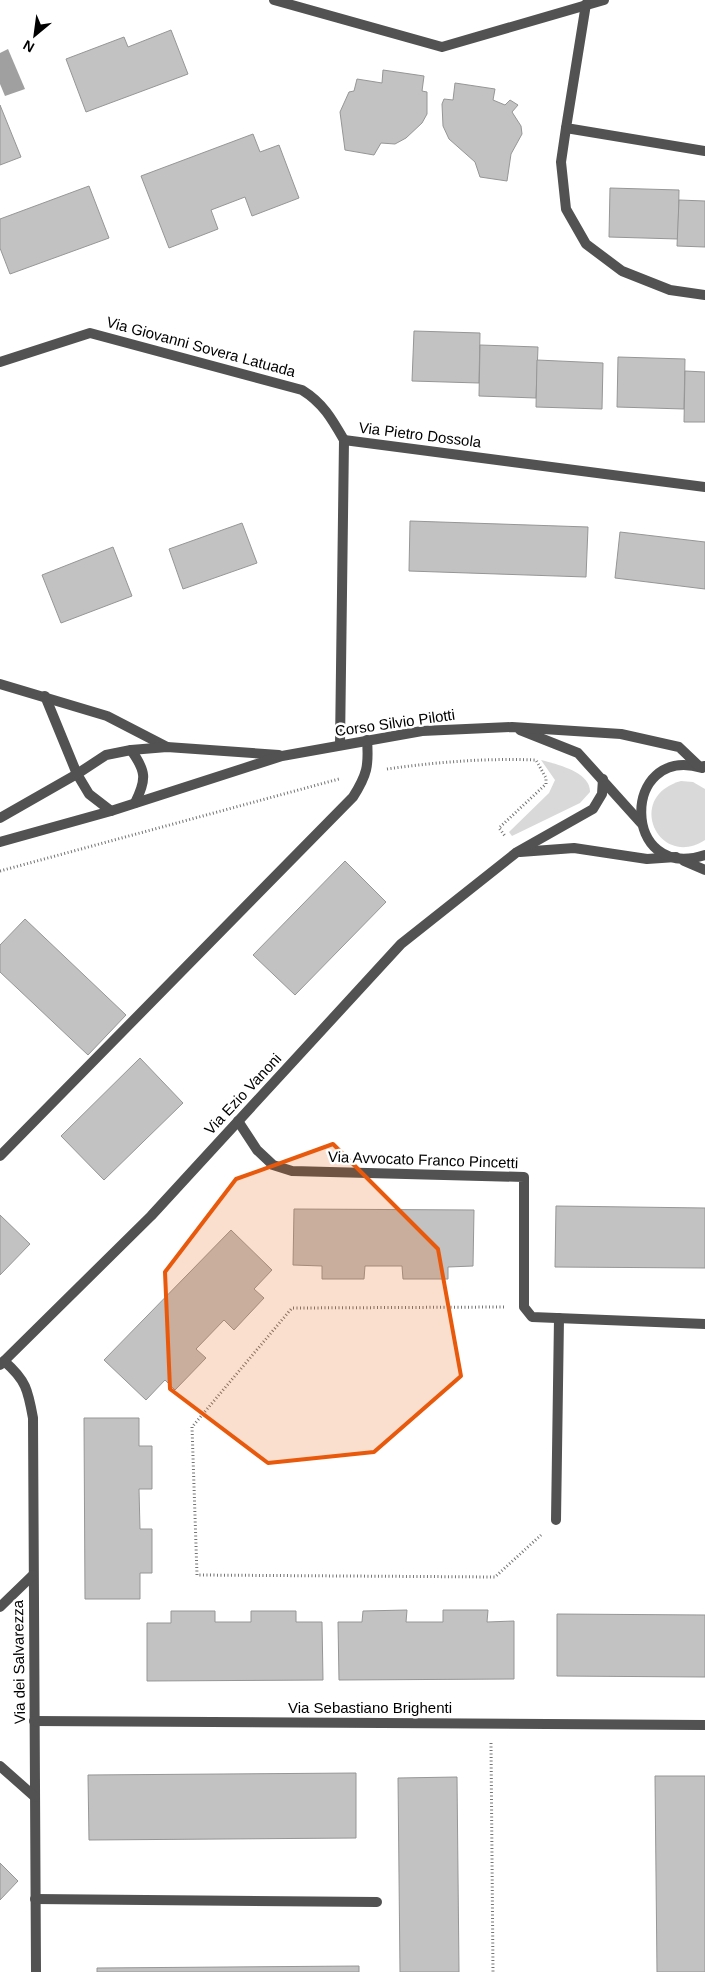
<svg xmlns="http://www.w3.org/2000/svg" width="705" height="1972" viewBox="0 0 705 1972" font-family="Helvetica,sans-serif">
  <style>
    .green { fill: #d9d9d9 }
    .water { fill: #a0a0a0 }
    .building { fill: #c2c2c2; stroke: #969696 }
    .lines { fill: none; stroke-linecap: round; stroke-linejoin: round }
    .path { stroke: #747474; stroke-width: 3; stroke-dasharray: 1 2.5; stroke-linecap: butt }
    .service { stroke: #525252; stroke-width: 10 }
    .minor { stroke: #525252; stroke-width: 10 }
    .tertiary { stroke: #525252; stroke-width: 10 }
    .marked { fill: #e8590c; fill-opacity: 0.2; stroke: #e8590c; stroke-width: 4; stroke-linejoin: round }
    .labels { text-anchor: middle; stroke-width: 5; stroke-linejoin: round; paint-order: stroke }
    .street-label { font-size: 15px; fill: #000; stroke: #fff }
  </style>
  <rect width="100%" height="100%" fill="#fff"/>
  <!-- green -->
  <g class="green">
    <path d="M541,760C556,764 591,772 590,792L580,803L512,836L509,832L549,793L555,780Z"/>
    <path d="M681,781L693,782L705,789V840C659,870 624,797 681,781Z"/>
  </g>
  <!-- water -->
  <path class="water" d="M8,49L25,89L5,96L0,84V53Z"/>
  <!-- building -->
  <g class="building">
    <path d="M171,30L188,74L86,112L66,59L124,37L128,47Z"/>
    <path d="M383,70L424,76L422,91L427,92V114L422,123L406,138L395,144L381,143L374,155L345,150L340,112L349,92L354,91L357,79L382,83Z"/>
    <path d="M455,83L495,89L493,100L505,105L510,100L518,105L512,112L521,126L522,134L511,154L507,181L480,177L475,162L449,139L443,126L442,104L444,99L453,100Z"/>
    <path d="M0,105L21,157L0,165Z"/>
    <path d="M253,134L260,152L279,145L299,198L252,216L245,197L211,210L218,229L169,248L141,176Z"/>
    <path d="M89,186L109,238L10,274L0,248V219Z"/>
    <path d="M610,188L679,190L678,239L609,237Z"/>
    <path d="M679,200L705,201V247L677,246Z"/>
    <path d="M414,331L480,333L479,383L412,381Z"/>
    <path d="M480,345L538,347L536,398L479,396Z"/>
    <path d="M618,357L685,359L684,409L617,407Z"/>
    <path d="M537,360L603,363L602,409L536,407Z"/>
    <path d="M685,371L705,372V422H684Z"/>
    <path d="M410,521L588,527L586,577L409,571Z"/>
    <path d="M242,523L257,563L183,589L169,549Z"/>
    <path d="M620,532L705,542V589L615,578Z"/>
    <path d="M113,547L132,596L61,623L42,575Z"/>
    <path d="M345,861L386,902L295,995L253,955Z"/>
    <path d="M25,919L126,1015L88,1055L0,972V945Z"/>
    <path d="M140,1058L183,1103L104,1180L61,1136Z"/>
    <path d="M556,1206L705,1208V1268L555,1267Z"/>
    <path d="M294,1209L474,1210L473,1266L448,1267V1279H403L402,1266H365L364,1279H322V1266L293,1265Z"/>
    <path d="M0,1215L30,1244L0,1275Z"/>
    <path d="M231,1230L272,1270L254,1289L264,1298L234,1330L224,1320L196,1349L206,1358L175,1390L165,1380L146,1400L104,1360Z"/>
    <path d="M84,1418H139V1446H152V1489H139L140,1529H152V1573H140V1599H85Z"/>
    <path d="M407,1610L406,1622H443V1610H488L487,1622L514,1621V1679L339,1680L338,1622H362L363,1611Z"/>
    <path d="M171,1611H215V1622H251V1611H296V1622H322L323,1680L147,1681V1623H171Z"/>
    <path d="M557,1614L705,1615V1677L557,1676Z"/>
    <path d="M356,1773V1838L89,1840L88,1775Z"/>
    <path d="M655,1776H705V1972H657Z"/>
    <path d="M457,1777L459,1972H400L398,1778Z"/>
    <path d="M0,1863L18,1881L0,1900Z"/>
    <path d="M359,1966V1972H97V1968Z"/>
  </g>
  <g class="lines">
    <!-- path -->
    <g class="path">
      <path d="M387,769C437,762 486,758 536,760L546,778V784L499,828L505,836"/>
      <path d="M0,871L339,779"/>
      <path d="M504,1307L292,1308L192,1427L197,1575L495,1577L541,1535"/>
      <path d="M491,1743L493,1972"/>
    </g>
    <!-- service -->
    <path class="service" d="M0,1156L353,797C367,775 369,766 367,740"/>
    <!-- minor -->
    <g class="minor">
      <path d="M274,0L442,47L604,0"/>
      <path d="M586,4L566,128L705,151"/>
      <path d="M566,128L561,162L566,209L586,244L622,271L670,290L705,295"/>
      <path d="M0,362L90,333L302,390C323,403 332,419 344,440"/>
      <path d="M0,684L107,716L167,747"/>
      <path d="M45,696L77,774"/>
      <path d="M340,745L344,440L705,487"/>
      <path d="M520,852L574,848L647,859L676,857"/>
      <path d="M238,1121L257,1150L273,1165L292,1171L524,1177V1307L532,1317L705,1324"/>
      <path d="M4,1361C26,1380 28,1390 33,1418L36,1972"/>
      <path d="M0,1365L151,1216L401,944L517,852L593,809L602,794L603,779"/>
      <path d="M556,1520L559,1318"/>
      <path d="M0,1607L33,1575"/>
      <path d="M34,1721L705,1725"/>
      <path d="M0,1766L35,1797"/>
      <path d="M35,1899L377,1902"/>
    </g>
    <!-- tertiary -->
    <g class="tertiary">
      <path d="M520,730L578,753L641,823"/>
      <path d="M131,750C146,771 147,779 135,803"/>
      <path d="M702,768C620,744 621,883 705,855"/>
      <path d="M77,774L89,794L111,811"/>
      <path d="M0,818L77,774L106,755L131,750L167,747L279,755"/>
      <path d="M0,842L111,811L282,756L422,731L512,727L621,734L679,747L700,767L705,766"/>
      <path d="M684,861L705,870"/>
    </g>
  </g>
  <!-- marked area -->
  <path class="marked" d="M333,1144L438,1249L461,1376L374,1452L268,1463L170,1389L165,1272L236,1179Z"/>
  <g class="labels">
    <!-- street labels -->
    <g class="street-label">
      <text transform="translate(201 347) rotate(15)" y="5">Via Giovanni Sovera Latuada</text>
      <text transform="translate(420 435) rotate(7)" y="5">Via Pietro Dossola</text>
      <text transform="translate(395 723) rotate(-8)" y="5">Corso Silvio Pilotti</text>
      <text transform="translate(243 1094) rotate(-47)" y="5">Via Ezio Vanoni</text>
      <text transform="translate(423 1160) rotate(2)" y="5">Via Avvocato Franco Pincetti</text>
      <text transform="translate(19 1662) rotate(-91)" y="5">Via dei Salvarezza</text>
      <text x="370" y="1713">Via Sebastiano Brighenti</text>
    </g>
  </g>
  <!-- north arrow -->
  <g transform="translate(35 35) rotate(209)" stroke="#ffffff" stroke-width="4" paint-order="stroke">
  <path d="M0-4L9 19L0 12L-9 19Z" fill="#000000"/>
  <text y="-8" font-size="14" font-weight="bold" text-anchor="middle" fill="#000000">N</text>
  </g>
</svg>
